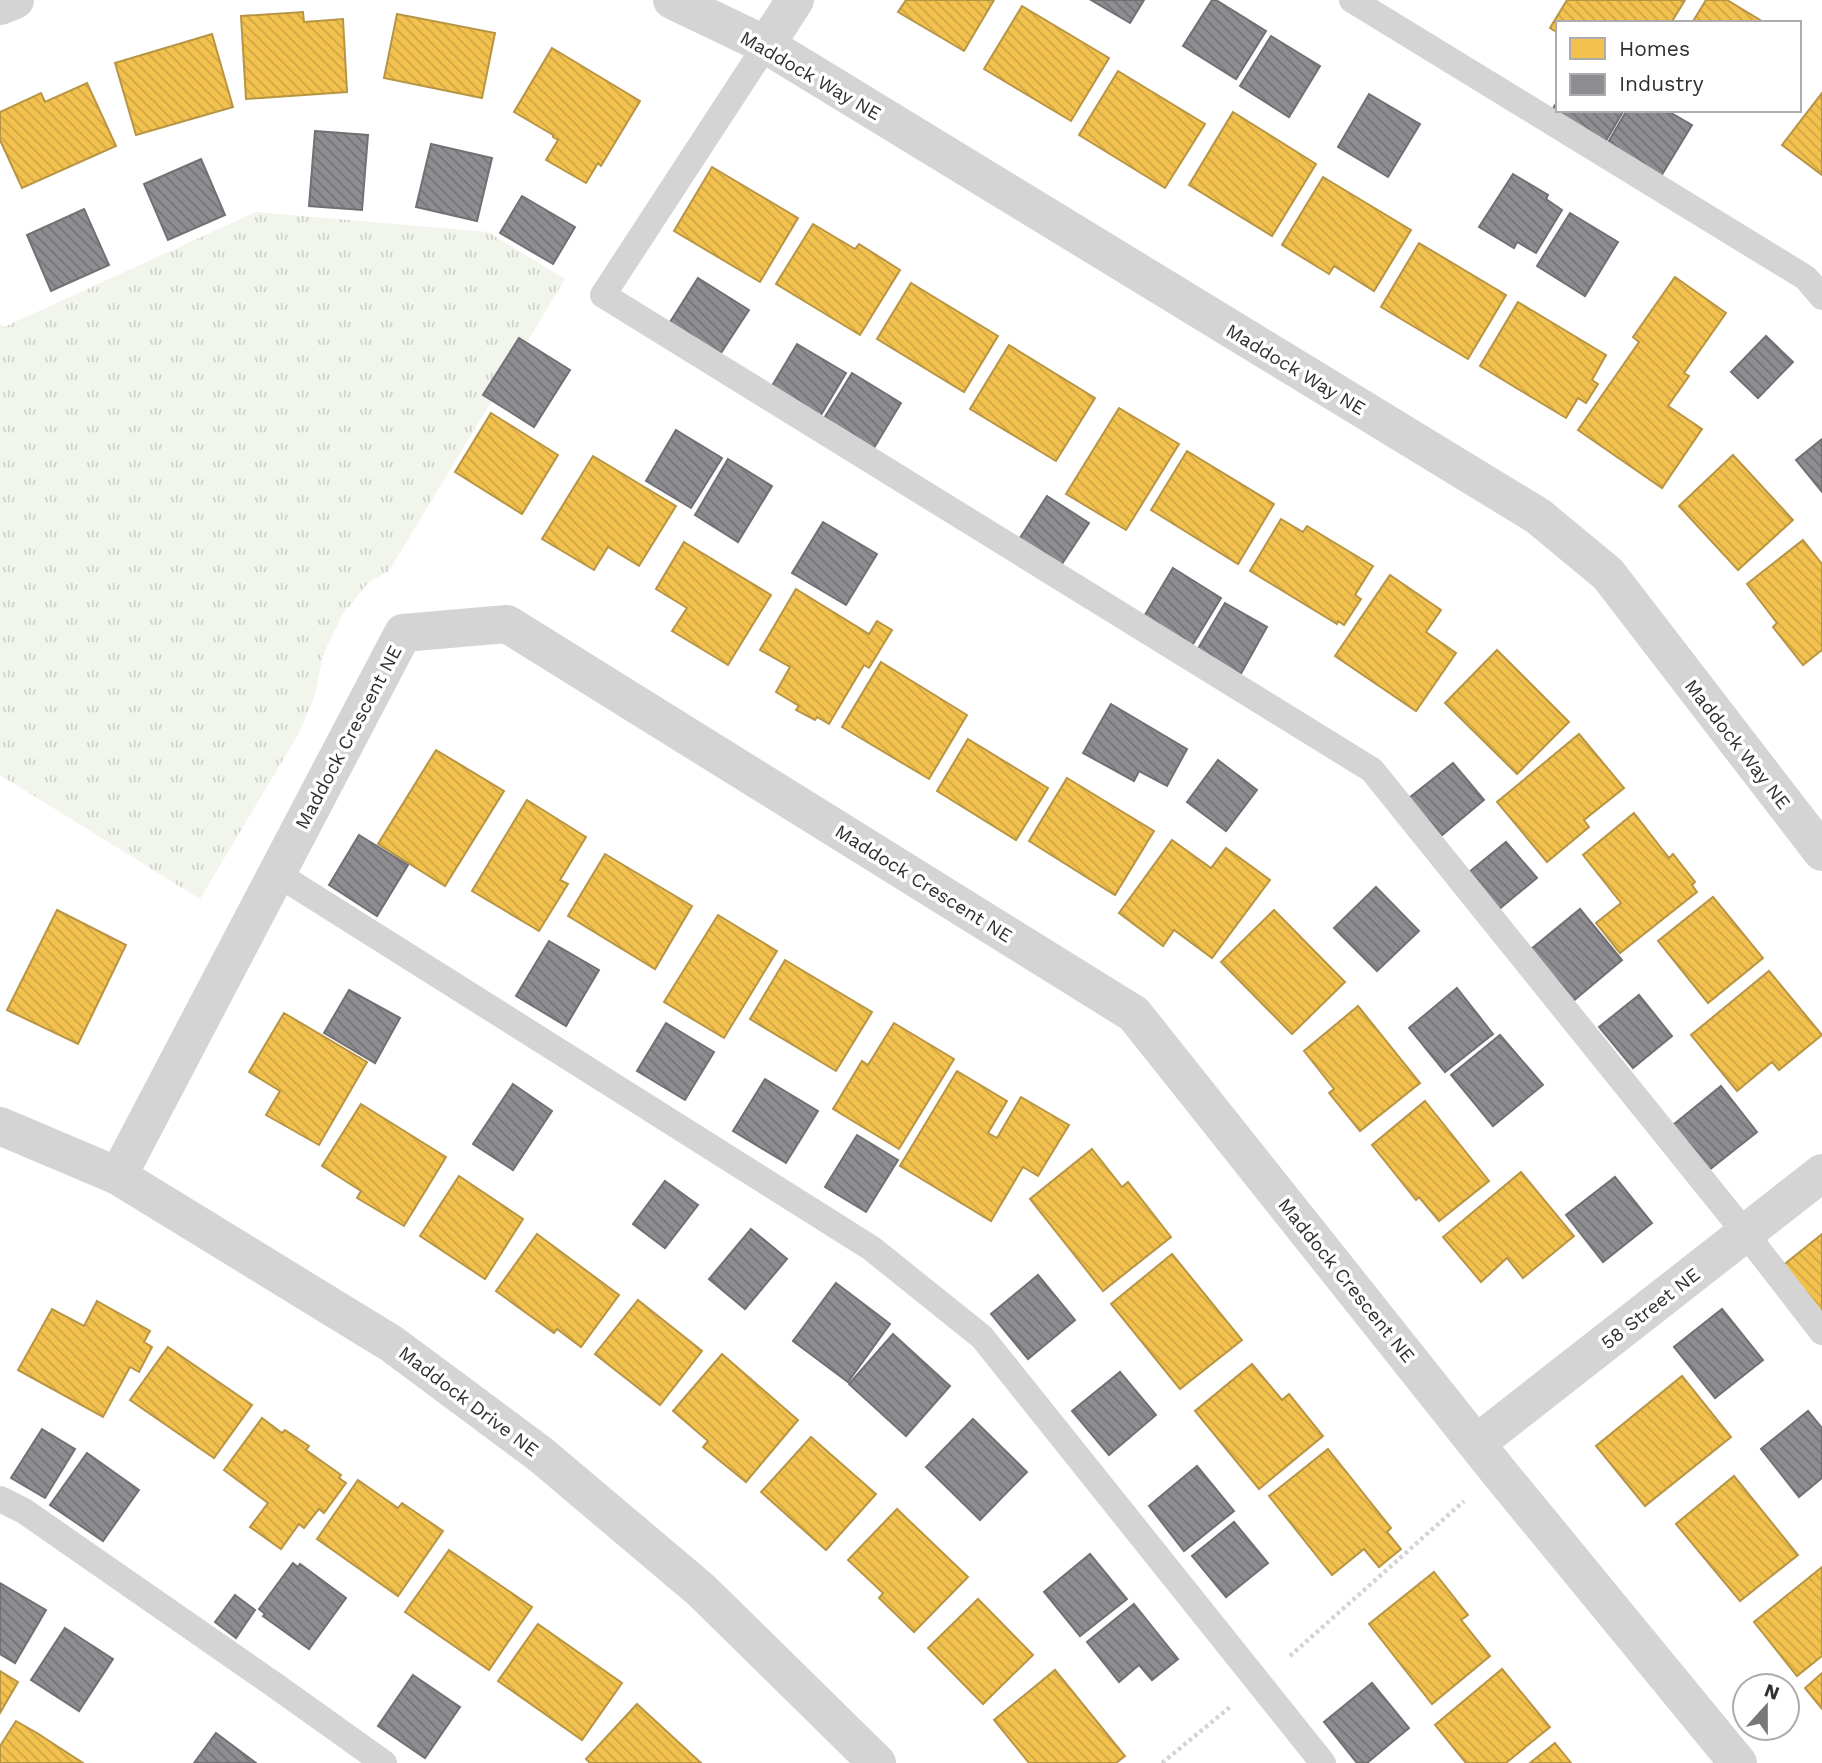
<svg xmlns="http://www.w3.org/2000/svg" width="1822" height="1763" viewBox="0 0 1822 1763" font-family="'Work Sans',sans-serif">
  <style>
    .grass { fill: url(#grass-tufts) }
    .homes { fill: url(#homes-back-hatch); stroke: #b89545; stroke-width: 2 }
    .industry { fill: url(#industry-back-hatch); stroke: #717174; stroke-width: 2 }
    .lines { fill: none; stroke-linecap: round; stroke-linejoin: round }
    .path { stroke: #d4d4d4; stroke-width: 4.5; stroke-dasharray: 3.5 3.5; stroke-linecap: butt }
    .lane { stroke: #d4d4d4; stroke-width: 26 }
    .street { stroke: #d4d4d4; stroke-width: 38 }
    .labels { text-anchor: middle; stroke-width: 7; stroke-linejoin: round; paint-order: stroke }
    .street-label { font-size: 19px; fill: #2f2f2f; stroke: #fff }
  </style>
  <defs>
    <pattern id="grass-tufts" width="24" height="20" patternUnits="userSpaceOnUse" patternTransform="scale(1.75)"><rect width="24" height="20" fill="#f1f5ec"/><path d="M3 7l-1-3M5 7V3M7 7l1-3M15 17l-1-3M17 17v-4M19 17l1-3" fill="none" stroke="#cfd2cb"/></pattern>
    <pattern id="homes-back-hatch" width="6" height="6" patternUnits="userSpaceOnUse" patternTransform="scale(1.75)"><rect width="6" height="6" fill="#f2c14e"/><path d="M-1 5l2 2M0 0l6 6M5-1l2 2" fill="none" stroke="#d0a644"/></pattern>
    <pattern id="industry-back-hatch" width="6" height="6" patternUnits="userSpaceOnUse" patternTransform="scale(1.75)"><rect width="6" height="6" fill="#8d8d92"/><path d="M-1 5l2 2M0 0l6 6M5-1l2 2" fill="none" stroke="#747478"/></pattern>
  </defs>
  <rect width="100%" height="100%" fill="#fff"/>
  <!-- grass -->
  <path class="grass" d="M256,212L488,232L565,279L389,571L369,582L342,615L323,655L315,695L299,733L200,899L0,775V324L4,327Z"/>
  <!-- homes -->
  <g class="homes">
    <path d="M906,0H994L964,51L898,12Z"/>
    <path d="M1567,0H1685L1671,23H1558V33L1550,28Z"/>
    <path d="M1706,0H1727L1765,23H1692Z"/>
    <path d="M1022,6L1109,58L1071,121L984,69Z"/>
    <path d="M303,12L304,22L343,19L347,92L246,99L241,16Z"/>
    <path d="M397,14L495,33L482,98L384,78Z"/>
    <path d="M212,34L233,107L136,135L115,63Z"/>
    <path d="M552,48L640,101L601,166L598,163L586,183L546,160L558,140L553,137V135L514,112Z"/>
    <path d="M1118,71L1205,124L1165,188L1079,135Z"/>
    <path d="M87,83L116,146L22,188L0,140V112L41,93L45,102Z"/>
    <path d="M1822,93V175L1782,145Z"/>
    <path d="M1233,112L1316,164L1272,236L1189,185Z"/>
    <path d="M712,167L798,218L760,282L674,231Z"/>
    <path d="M1323,177L1411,230L1374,291L1334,266L1329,274L1282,245Z"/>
    <path d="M813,224L855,249L859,244L900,270L860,335L776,284Z"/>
    <path d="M1419,243L1506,295L1468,359L1381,307Z"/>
    <path d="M1675,277L1726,313L1684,373L1689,376L1668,406L1702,429L1662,488L1578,430L1639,342L1633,337Z"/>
    <path d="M911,283L998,336L964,392L877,339Z"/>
    <path d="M1518,302L1606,355L1592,380L1598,384L1586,403L1578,398L1566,418L1480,366Z"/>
    <path d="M1009,345L1095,398L1056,461L970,409Z"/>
    <path d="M1119,408L1179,444L1126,530L1066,494Z"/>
    <path d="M491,413L558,455L522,514L455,472Z"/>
    <path d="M1187,451L1274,504L1238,564L1151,510Z"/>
    <path d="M1733,455L1793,520L1738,570L1679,506Z"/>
    <path d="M593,456L676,506L639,566L608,547L594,570L542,539Z"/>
    <path d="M1281,519L1303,532L1307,526L1373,566L1355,595L1361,599L1344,625L1338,621L1337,624L1250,571Z"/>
    <path d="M1803,540L1822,564V650L1803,665L1773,627L1777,623L1747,584Z"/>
    <path d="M684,542L771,595L728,665L672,631L687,608L656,589Z"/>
    <path d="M1390,575L1441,610L1426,632L1456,653L1416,711L1335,656Z"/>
    <path d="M796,589L869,634L877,621L892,630L869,668L864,665L829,724L817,717L815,720L796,710L799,706L776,692L790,667L760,650Z"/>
    <path d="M1497,650L1569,722L1517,774L1445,703Z"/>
    <path d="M881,662L967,715L929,779L842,727Z"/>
    <path d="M1579,734L1624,788L1584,820L1589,827L1547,862L1497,802Z"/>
    <path d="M968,739L1048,788L1016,840L937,791Z"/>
    <path d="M436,750L504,791L445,886L378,844Z"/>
    <path d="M1067,778L1154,831L1115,895L1029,841Z"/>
    <path d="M527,800L586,837L560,880L568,884L539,931L472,891Z"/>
    <path d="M1634,813L1669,858L1673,854L1695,882L1692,885L1697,892L1620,953L1596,923L1621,903L1583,855Z"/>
    <path d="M1172,840L1211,868L1226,848L1270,880L1212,958L1174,930L1163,946L1119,913Z"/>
    <path d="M605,854L692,906L655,969L568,916Z"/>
    <path d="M1713,897L1763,958L1708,1003L1658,941Z"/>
    <path d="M57,910L126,945L78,1044L7,1010Z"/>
    <path d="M1274,910L1345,982L1292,1034L1221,962Z"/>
    <path d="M718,915L777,951L724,1038L664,1002Z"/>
    <path d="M785,960L872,1012L836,1071L750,1019Z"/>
    <path d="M1769,971L1822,1035L1779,1070L1772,1062L1737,1091L1691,1035Z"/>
    <path d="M1358,1006L1420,1083L1360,1131L1329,1093L1334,1089L1304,1051Z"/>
    <path d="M284,1013L367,1062L319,1145L266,1115L280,1091L249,1072Z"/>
    <path d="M894,1023L954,1059L899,1149L833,1109L862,1061L868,1065Z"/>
    <path d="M957,1071L1007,1101L988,1133L997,1138L1021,1097L1069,1125L1038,1176L1023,1167L991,1221L900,1166Z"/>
    <path d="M1425,1101L1489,1181L1439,1221L1419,1197L1416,1200L1372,1145Z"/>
    <path d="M361,1104L446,1157L404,1226L357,1198L361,1191L322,1166Z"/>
    <path d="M1092,1149L1122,1187L1128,1182L1171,1237L1103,1291L1030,1199Z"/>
    <path d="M1521,1172L1574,1236L1523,1278L1507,1258L1481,1282L1443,1237Z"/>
    <path d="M459,1176L523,1219L485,1279L420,1236Z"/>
    <path d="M537,1234L619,1295L581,1347L557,1329L554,1333L496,1291Z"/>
    <path d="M1822,1234V1318L1781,1267Z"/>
    <path d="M1172,1254L1242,1340L1180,1389L1111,1304Z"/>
    <path d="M638,1300L702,1351L660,1405L595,1354Z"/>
    <path d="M97,1301L150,1331L144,1342L152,1347L139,1372L130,1367L103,1417L18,1370L52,1309L84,1326Z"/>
    <path d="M168,1347L252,1405L214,1458L130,1400Z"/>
    <path d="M722,1354L798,1420L746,1482L703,1447L708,1441L673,1411Z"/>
    <path d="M1252,1364L1282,1400L1289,1394L1323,1436L1259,1489L1195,1411Z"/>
    <path d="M1682,1376L1731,1437L1645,1506L1596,1446Z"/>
    <path d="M262,1418L282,1433L285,1430L309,1446L306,1450L341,1475L339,1478L346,1483L324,1513L319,1509L304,1528L299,1524L281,1549L250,1527L268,1503L224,1470Z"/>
    <path d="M811,1437L876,1494L826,1550L761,1492Z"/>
    <path d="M1328,1449L1391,1528L1387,1532L1401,1549L1379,1567L1364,1549L1332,1575L1269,1496Z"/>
    <path d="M1734,1476L1798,1555L1740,1601L1676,1524Z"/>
    <path d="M358,1480L398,1508L402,1503L443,1531L398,1596L317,1539Z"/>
    <path d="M897,1509L968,1577L914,1632L879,1598L883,1593L848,1560Z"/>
    <path d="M449,1550L532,1607L489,1670L405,1612Z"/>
    <path d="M1822,1567V1656L1797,1676L1754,1622Z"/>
    <path d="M1434,1572L1468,1615L1461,1620L1490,1656L1432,1704L1369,1624Z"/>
    <path d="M978,1599L1033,1655L983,1704L928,1648Z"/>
    <path d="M538,1624L622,1683L582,1740L498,1681Z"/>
    <path d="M1502,1669L1550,1727L1506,1763H1466L1435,1725Z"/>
    <path d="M1055,1670L1125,1756L1116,1763H1029L994,1720Z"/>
    <path d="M0,1671L18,1682L0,1713Z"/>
    <path d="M1822,1673V1709L1805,1688Z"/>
    <path d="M637,1704L701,1763H590L586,1759Z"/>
    <path d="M16,1721L37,1733L83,1763H0V1746Z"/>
    <path d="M1555,1743L1571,1763H1530Z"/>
  </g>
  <!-- industry -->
  <g class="industry">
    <path d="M1091,0H1144L1130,23Z"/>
    <path d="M1212,0H1216L1266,31L1236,79L1183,46Z"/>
    <path d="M1271,36L1320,66L1289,117L1240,86Z"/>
    <path d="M1369,94L1420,124L1388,177L1338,147Z"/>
    <path d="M1558,100V110H1624L1604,144L1551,112Z"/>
    <path d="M1627,110H1666L1692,125L1660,178L1606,146Z"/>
    <path d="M315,131L368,135L362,210L309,206Z"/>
    <path d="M431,144L492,158L477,221L416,207Z"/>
    <path d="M201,159L225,215L168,240L144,184Z"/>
    <path d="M1513,174L1548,195L1546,199L1562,210L1536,253L1517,242L1514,248L1479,227Z"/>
    <path d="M522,196L575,227L553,264L500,233Z"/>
    <path d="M84,209L109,265L51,291L27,235Z"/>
    <path d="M1570,213L1618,242L1585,296L1537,266Z"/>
    <path d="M698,278L749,310L715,362L665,330Z"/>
    <path d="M1766,336L1793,362L1758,398L1731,372Z"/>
    <path d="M519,338L570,370L534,427L483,395Z"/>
    <path d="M797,344L846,373L818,420L769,391Z"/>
    <path d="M852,373L901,403L868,458L818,428Z"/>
    <path d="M676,430L722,458L691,508L646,481Z"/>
    <path d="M1822,439V492L1796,460Z"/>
    <path d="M728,459L772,486L738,542L695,515Z"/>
    <path d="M1047,496L1089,523L1058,570L1016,544Z"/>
    <path d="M823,522L877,554L846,605L792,573Z"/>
    <path d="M1173,568L1221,598L1190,649L1142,620Z"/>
    <path d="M1225,603L1267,627L1239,677L1196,652Z"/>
    <path d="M1111,704L1187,749L1167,786L1139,771L1134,781L1083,753Z"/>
    <path d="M1218,760L1257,790L1226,831L1187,802Z"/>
    <path d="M1453,763L1484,800L1441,836L1409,798Z"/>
    <path d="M359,835L408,865L377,916L329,885Z"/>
    <path d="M1506,842L1537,878L1498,910L1468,873Z"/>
    <path d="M1376,887L1419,931L1377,971L1334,928Z"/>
    <path d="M1580,909L1622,960L1572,1002L1530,950Z"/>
    <path d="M549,941L599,970L566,1026L516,996Z"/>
    <path d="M1457,988L1493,1034L1445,1072L1409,1028Z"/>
    <path d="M349,990L400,1018L375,1063L324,1033Z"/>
    <path d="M1639,995L1672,1036L1633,1068L1599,1027Z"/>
    <path d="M666,1023L714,1052L685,1100L637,1071Z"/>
    <path d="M1500,1035L1543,1085L1493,1126L1451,1075Z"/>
    <path d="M765,1079L818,1111L786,1163L733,1131Z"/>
    <path d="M513,1084L552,1111L513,1170L473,1144Z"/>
    <path d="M1721,1086L1757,1132L1709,1170L1673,1125Z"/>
    <path d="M857,1135L898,1160L866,1212L825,1187Z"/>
    <path d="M1615,1177L1652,1223L1603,1262L1566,1215Z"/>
    <path d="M665,1181L698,1205L665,1248L633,1224Z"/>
    <path d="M751,1229L787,1259L745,1309L709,1279Z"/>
    <path d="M1038,1275L1075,1320L1028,1359L991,1314Z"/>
    <path d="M836,1283L890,1324L848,1382L793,1341Z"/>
    <path d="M1722,1309L1763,1360L1715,1398L1674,1347Z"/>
    <path d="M893,1334L950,1386L906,1436L849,1384Z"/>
    <path d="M1120,1372L1156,1415L1109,1455L1072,1411Z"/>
    <path d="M1808,1411L1822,1428V1478L1799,1497L1761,1449Z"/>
    <path d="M973,1419L1027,1472L980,1520L926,1467Z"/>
    <path d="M42,1429L75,1449L45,1498L11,1478Z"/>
    <path d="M87,1453L139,1490L103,1541L50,1505Z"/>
    <path d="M1197,1466L1234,1511L1184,1551L1149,1506Z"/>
    <path d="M1234,1522L1268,1563L1226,1597L1192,1556Z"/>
    <path d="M1090,1554L1127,1599L1080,1636L1044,1592Z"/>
    <path d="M293,1563L298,1567L300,1564L346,1598L309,1649L263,1616L265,1614L259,1609Z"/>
    <path d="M0,1583L46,1610L15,1663L0,1654Z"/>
    <path d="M235,1595L255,1610L236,1638L215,1622Z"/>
    <path d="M1134,1604L1178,1659L1152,1680L1139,1665L1119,1682L1087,1642Z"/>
    <path d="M65,1628L113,1659L79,1711L31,1680Z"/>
    <path d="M413,1675L460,1707L425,1758L378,1726Z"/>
    <path d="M1372,1683L1409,1728L1367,1763H1357L1324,1722Z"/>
    <path d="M216,1733L256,1763H194Z"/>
  </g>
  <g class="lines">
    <!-- path -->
    <g class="path">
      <path d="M1290,1656L1464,1501"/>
      <path d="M1162,1763L1230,1707"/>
    </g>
    <!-- lane -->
    <g class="lane">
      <path d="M1352,0L1806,278L1822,297"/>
      <path d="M766,45L603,295L1372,770L1746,1234L1822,1332"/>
      <path d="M276,873L871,1248L982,1337L1323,1763"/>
      <path d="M0,1499L24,1511L276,1686L384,1763"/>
    </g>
    <!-- street -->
    <g class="street">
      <path d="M672,0L766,45L1538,516L1608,574L1822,852"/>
      <path d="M0,6L15,0"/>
      <path d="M766,45L795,0"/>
      <path d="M0,1126L118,1176L392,1344L540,1454L701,1590L877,1763"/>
      <path d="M118,1176L403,633L507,624L1134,1014L1498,1471L1738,1763"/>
      <path d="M1477,1443L1822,1173"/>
    </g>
  </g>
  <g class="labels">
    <!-- street labels -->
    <g class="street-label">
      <text transform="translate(811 75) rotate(30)" y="7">Maddock Way NE</text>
      <text transform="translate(1296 369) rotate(31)" y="7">Maddock Way NE</text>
      <text transform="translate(348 737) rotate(-62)" y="7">Maddock Crescent NE</text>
      <text transform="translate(1738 744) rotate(52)" y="7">Maddock Way NE</text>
      <text transform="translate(924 883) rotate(32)" y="7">Maddock Crescent NE</text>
      <text transform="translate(1347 1280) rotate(51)" y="7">Maddock Crescent NE</text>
      <text transform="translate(1650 1308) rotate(-38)" y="7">58 Street NE</text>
      <text transform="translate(469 1401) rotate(37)" y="7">Maddock Drive NE</text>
    </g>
  </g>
  <!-- legend -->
  <rect x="1556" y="21" width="245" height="91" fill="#ffffff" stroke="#acacac" stroke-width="2"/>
  <rect x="1570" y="38" width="35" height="21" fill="#f2c14e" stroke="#acacac" stroke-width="2"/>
  <text x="1619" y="56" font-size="21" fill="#2f2f2f">Homes</text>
  <rect x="1570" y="74" width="35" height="21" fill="#8d8d92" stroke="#acacac" stroke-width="2"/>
  <text x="1619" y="91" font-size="21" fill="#2f2f2f">Industry</text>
  <!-- north arrow -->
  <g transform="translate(1766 1707) rotate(21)"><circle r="33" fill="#ffffff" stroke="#acacac" stroke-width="2"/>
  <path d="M0-5L12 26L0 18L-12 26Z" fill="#787878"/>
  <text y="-10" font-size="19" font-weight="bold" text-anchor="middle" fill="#2f2f2f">N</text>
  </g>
</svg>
